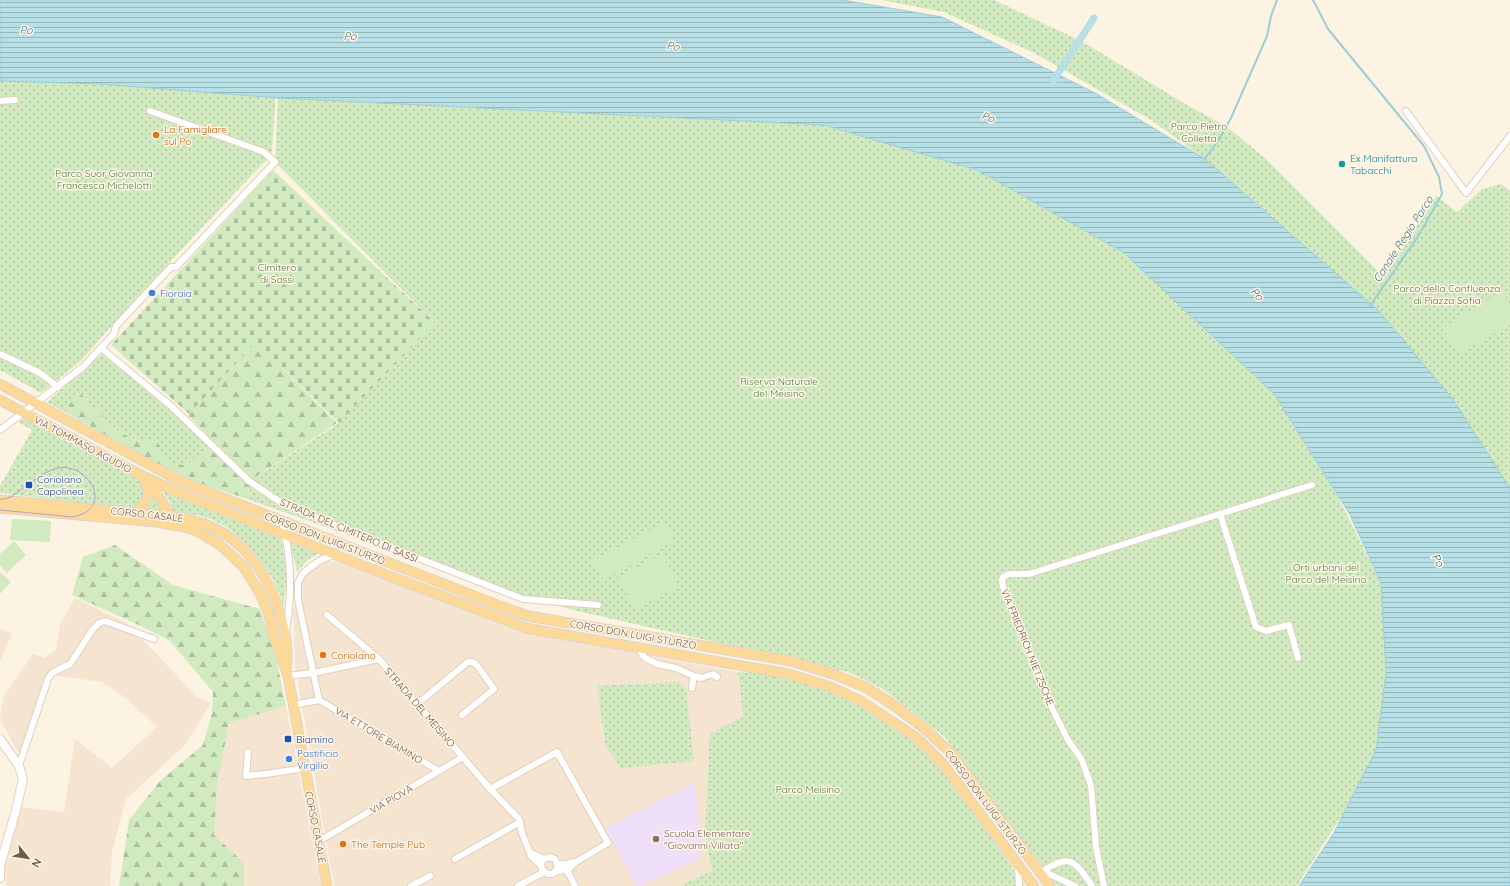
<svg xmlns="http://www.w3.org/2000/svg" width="1510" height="886" viewBox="0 0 1510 886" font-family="Quicksand,sans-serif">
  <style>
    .residential { fill: #f4e4d0 }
    .education { fill: #f0dff9 }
    .green { fill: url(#green-dots) }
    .forest { fill: url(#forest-firs) }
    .cemetery { fill: url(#cemetery-stones) }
    .pitch { fill: #d1eac0 }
    .water { fill: url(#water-rules); stroke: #9cced8 }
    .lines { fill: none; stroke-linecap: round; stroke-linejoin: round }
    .stream { stroke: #9cced8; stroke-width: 2 }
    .canal { stroke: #b6dfe6; stroke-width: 7 }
    .street-casing { stroke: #e1cfbd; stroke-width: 8 }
    .secondary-casing { stroke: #e6d0bb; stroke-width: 10 }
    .primary-casing { stroke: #dbd4cf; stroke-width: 11 }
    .street { stroke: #fff; stroke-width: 6 }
    .secondary { stroke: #fff; stroke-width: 8 }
    .primary { stroke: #fdd999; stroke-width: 9 }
    .tram { stroke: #b5a1c6; stroke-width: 1 }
    .food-dot { fill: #e8710a; stroke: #fff6e8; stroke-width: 1.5 }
    .culture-dot { fill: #0f9aa8; stroke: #fff6e8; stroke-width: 1.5 }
    .shop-dot { fill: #3f7fe0; stroke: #fff6e8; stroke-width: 1.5 }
    .transit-dot { fill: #1a4fb4; stroke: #fff6e8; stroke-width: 1.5 }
    .education-dot { fill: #8d6e63; stroke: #fff6e8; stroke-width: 1.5 }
    .labels { text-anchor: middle; stroke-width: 3; stroke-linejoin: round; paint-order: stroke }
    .park-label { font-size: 10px; fill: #507b40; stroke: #fff6e8 }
    .food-label { font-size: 10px; fill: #c56008; stroke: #fff6e8; text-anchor: start }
    .culture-label { font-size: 10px; fill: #0d838f; stroke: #fff6e8; text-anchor: start }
    .shop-label { font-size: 10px; fill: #366cbe; stroke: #fff6e8; text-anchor: start }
    .street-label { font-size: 10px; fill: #755948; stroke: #fff6e8 }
    .transit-label { font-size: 10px; fill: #164399; stroke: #fff6e8; text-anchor: start }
    .education-label { font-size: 10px; fill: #785e54; stroke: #fff6e8; text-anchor: start }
    .water-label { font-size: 11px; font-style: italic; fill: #3f7682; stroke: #fff6e8 }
  </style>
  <defs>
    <pattern id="green-dots" width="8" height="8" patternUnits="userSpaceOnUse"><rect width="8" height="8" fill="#d1eac0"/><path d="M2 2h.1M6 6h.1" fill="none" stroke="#aec19e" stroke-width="1.8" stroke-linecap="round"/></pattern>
    <pattern id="forest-firs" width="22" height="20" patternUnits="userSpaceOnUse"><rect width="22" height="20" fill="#d1eac0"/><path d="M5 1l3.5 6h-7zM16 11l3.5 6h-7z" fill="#aec19e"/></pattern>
    <pattern id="cemetery-stones" width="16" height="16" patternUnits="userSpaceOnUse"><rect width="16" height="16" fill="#d1eac0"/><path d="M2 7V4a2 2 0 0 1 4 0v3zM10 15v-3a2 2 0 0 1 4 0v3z" fill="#aec19e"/></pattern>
    <pattern id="water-rules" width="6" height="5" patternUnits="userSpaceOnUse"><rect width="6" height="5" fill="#b6dfe6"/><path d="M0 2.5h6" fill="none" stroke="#99b8bc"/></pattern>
  </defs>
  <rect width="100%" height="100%" fill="#fdf3e2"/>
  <!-- residential -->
  <g class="residential">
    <path d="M343,561L463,610L520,632L738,672L743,717L705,836L712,872L680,886H334L295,666L293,611L301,585L307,574L315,566L329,562Z"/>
    <path d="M75,598L127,623L197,697L211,703L185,745L126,799L112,852L110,886H7L3,873L20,807L64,812L75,739L112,768L157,727L126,698L102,682L53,675L23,757L15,747L0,719L4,696L33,654L44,658L56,650L60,625Z"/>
    <path d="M0,628L12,634L0,662Z"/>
    <path d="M286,706L321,886H244V863L214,835L217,786L229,723Z"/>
  </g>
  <!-- education -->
  <path class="education" d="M695,782L702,850L699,859L640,886H636L606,828Z"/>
  <!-- green -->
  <g class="green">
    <path d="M882,0H994L1083,42L1182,102L1227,127L1265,158L1384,277L1436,196L1457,212L1482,189L1501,184L1510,191V490L1452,398L1378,310L1205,159L1151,120L1034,53L944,12Z"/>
    <path d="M0,72L276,89L272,154L180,251L106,332L81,361L41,393L0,370Z"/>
    <path d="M278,98L824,125L977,170L1123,252L1150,275L1172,298L1274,394L1334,489L1381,583L1386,676L1376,750L1348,805L1297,886H1057L946,738L883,689L848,672L577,611L521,596L250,500V481L339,423L435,323L275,162Z"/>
    <path d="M103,353L170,407L211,446C204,454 202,459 191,459L188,466L170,463L158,453L156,440L130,438L109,425L103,419L100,408L88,406V399L81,395L71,402L65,412L47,402Z"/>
    <path d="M24,418L73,441L140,479C147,487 148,500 137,505C126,510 97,504 85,503C57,500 28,496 0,493V486L32,430L18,422Z"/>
    <path d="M163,491L281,538L287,570L284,605L283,604C274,572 245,535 215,521C202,515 187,513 173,512L170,502Z"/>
    <path d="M152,495L165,512L143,509Z"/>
    <path d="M290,542L320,553L309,559L297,571Z"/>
    <path d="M738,672L772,675L807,684L838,695L867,709L897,728L943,768L1025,886H680L712,871L705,836L710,734L743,717Z"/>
    <path d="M680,682L686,689L694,761L621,768L606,746L600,710L598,686Z"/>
  </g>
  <!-- forest -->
  <g class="forest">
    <path d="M256,342L337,423L251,480L188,415Z"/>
    <path d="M81,395L88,399V406L100,408L103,419L109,425L130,438L156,440L160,446L158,453L171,463L188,466L191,459C202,459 204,454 211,446L250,483V500L196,482L156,463L65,412L71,402Z"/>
    <path d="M115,545L173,585L260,609L276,658L286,706L229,723L217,786L214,835L244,863V886H119L129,820L160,781L203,745L212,713L213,692L170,641L143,627L72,595L83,557Z"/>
  </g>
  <!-- cemetery -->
  <path class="cemetery" d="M273,170L435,323L339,423L256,342L189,414L111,345Z"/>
  <!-- pitch -->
  <g class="pitch">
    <path d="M1501,291L1510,304V324L1459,354L1442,328Z"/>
    <path d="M12,519L51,521L50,542L10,540Z"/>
    <path d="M665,522L675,541L603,580L592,561Z"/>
    <path d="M14,541L26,555L7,573L0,565V554Z"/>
    <path d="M662,554L679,586L635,610L618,578Z"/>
    <path d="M0,572L11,582L0,594Z"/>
  </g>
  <!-- water -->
  <path class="water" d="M0,0H843L942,17L1095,93L1205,159L1378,310L1452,398L1510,488V886H1299L1333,834L1376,750L1386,673L1381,583L1349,513L1274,394L1123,252L977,170L824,125L278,98L100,84L0,81Z"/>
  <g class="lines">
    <!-- stream -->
    <g class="stream">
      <path d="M1313,0L1328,29L1424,146L1439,177L1442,194L1419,235L1370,306"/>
      <path d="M1204,160L1220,138L1231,118L1267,36L1271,16L1277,0"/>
    </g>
    <!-- canal -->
    <path class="canal" d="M1053,81L1094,18"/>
    <!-- street casing -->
    <g class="street-casing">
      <g id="street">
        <path d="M0,101L15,100"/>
        <path d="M1406,111L1466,193L1510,136"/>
        <path d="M101,348L171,406L249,481L280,502L321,520L523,599L598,605"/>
        <path d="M0,354L40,373L58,387"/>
        <path d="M0,430L83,367L114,334L116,326L171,267H176L275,162L264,152L150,111"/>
        <path d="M1220,514L1256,627L1266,631L1289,625L1298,658"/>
        <path d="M282,522C292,558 292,595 286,631"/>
        <path d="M327,615L379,659L490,789L519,819L522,833L531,856L541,866"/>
        <path d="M638,648L645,658L657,664L676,668L694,676L701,678L713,674L717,677"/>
        <path d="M288,676L313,673L379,659"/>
        <path d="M692,688L694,676"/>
        <path d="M319,700L298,600V583L303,573L319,561L335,554"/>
        <path d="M319,700L439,771"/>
        <path d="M417,704L468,662H472L476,664L494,689L462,715"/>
        <path d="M294,705L319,700"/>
        <path d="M248,752L246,776L273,773L305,768"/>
        <path d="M19,766L48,679L52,673L70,664L93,629L99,623L105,621L154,639"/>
        <path d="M490,789L557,752L608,843L576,862L570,868L555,872"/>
        <path d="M319,841L463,757"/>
        <path d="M531,853L544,859L550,857L555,859L558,867L553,874H547L542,869L541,863L544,859"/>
        <path d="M455,859L520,822"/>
        <path d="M558,864H567L574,862"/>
        <path d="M1018,865L1019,886"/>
        <path d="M564,869L568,872L575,886"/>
        <path d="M1040,873C1069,853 1074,859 1092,886"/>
        <path d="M1040,873L1049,874L1075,886"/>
        <path d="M411,886L430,876"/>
        <path d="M518,886L544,872"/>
        <path d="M1104,886L1096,847L1091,786L1082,760L1068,740L1052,708L1003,587L1002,580L1003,577L1009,574H1029L1312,485"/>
      </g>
    </g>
    <!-- secondary casing -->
    <g class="secondary-casing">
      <path id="secondary" d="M0,739L19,766L23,779L16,810L0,866V878"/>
    </g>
    <!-- primary casing -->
    <g class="primary-casing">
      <g id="primary">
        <path d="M0,384L180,481L500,606L528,616L791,661L833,674L867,688L892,704L924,728L951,753L1050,886"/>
        <path d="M0,400L143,476L175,491L369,568L526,628L788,674L828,686L861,701L917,738L943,764L1034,886"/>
        <path d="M144,478L159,497L173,520"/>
        <path d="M0,500L169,516C185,518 199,521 214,528C254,547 277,592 285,634C287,644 287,655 287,665"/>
        <path d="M0,508L157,522L184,527L197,531L219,544L243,566L260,593L269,615L274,637L288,676L327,886"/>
        <path d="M132,513C146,505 152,498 145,482"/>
      </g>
    </g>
    <!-- street -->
    <use href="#street" class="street"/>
    <!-- secondary -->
    <use href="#secondary" class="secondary"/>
    <!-- primary -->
    <use href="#primary" class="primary"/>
    <!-- tram -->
    <path class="tram" d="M0,499H4L11,497C23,489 44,470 58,468C88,462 116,508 73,517L0,510"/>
  </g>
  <!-- markers -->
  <g class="food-dot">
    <circle cx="156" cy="135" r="4"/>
    <circle cx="323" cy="655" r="4"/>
    <circle cx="343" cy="844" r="4"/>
  </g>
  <circle class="culture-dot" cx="1342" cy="164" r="4"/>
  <g class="shop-dot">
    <circle cx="152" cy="293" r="4"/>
    <circle cx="289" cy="759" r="4"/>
  </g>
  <g class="transit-dot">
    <rect x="25" y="481" width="8" height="8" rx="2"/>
    <rect x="284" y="735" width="8" height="8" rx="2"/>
  </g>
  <circle class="education-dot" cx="656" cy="839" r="4"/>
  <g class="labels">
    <!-- park labels -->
    <g class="park-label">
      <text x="1199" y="130">Parco Pietro<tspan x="1199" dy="12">Colletta</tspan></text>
      <text x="104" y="177">Parco Suor Giovanna<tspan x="104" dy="12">Francesca Michelotti</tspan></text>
      <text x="277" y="271">Cimitero<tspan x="277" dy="12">di Sassi</tspan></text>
      <text x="1447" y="292">Parco della Confluenza<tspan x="1447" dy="12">di Piazza Sofia</tspan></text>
      <text x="779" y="385">Riserva Naturale<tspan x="779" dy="12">del Meisino</tspan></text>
      <text x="1326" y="571">Orti urbani del<tspan x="1326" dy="12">Parco del Meisino</tspan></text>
      <text x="808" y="793">Parco Meisino</text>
    </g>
    <!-- food labels -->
    <g class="food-label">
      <text x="164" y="133">La Famigliare<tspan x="164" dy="12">sul Po</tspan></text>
      <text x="331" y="659">Coriolano</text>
      <text x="351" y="848">The Temple Pub</text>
    </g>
    <!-- culture labels -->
    <g class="culture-label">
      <text x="1350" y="162">Ex Manifattura<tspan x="1350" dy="12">Tabacchi</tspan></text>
    </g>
    <!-- shop labels -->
    <g class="shop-label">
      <text x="160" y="297">Fioraia</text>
      <text x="297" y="757">Pastificio<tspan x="297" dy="12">Virgilio</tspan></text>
    </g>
    <!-- street labels -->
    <g class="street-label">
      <text transform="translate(83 444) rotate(28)" y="4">VIA TOMMASO AGUDIO</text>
      <text transform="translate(147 514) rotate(6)" y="4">CORSO CASALE</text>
      <text transform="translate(349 530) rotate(23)" y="4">STRADA DEL CIMITERO DI SASSI</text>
      <text transform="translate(325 538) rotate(21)" y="4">CORSO DON LUIGI STURZO</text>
      <text transform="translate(633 634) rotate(10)" y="4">CORSO DON LUIGI STURZO</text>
      <text transform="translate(1028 647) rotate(68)" y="4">VIA FRIEDRICH NIETZSCHE</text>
      <text transform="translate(420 707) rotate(49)" y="4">STRADA DEL MEISINO</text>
      <text transform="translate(379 735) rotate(31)" y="4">VIA ETTORE BIAMINO</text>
      <text transform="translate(391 799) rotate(-30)" y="4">VIA PIOVÀ</text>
      <text transform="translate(986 802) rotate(53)" y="4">CORSO DON LUIGI STURZO</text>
      <text transform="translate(316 827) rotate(79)" y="4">CORSO CASALE</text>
    </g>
    <!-- transit labels -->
    <g class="transit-label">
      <text x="37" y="483">Coriolano<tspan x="37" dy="12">Capolinea</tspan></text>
      <text x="296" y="743">Biamino</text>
    </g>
    <!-- education labels -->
    <g class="education-label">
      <text x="664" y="837">Scuola Elementare<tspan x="664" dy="12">"Giovanni Villata"</tspan></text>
    </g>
    <!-- water labels -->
    <g class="water-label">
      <text transform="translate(26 30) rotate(1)" y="4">Po</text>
      <text transform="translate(350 36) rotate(1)" y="4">Po</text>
      <text transform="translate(673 46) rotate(8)" y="4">Po</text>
      <text transform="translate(988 117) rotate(18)" y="4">Po</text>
      <text transform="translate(1403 239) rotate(-57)" y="4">Canale Regio Parco</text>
      <text transform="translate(1257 294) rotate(48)" y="4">Po</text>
      <text transform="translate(1438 560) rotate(60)" y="4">Po</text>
    </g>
  </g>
  <!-- north arrow -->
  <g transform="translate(28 858) rotate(120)" stroke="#fff6e8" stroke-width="3" paint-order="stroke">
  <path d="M0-3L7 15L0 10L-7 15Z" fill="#755948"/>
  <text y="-6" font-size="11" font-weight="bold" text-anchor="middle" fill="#755948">N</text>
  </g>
</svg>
